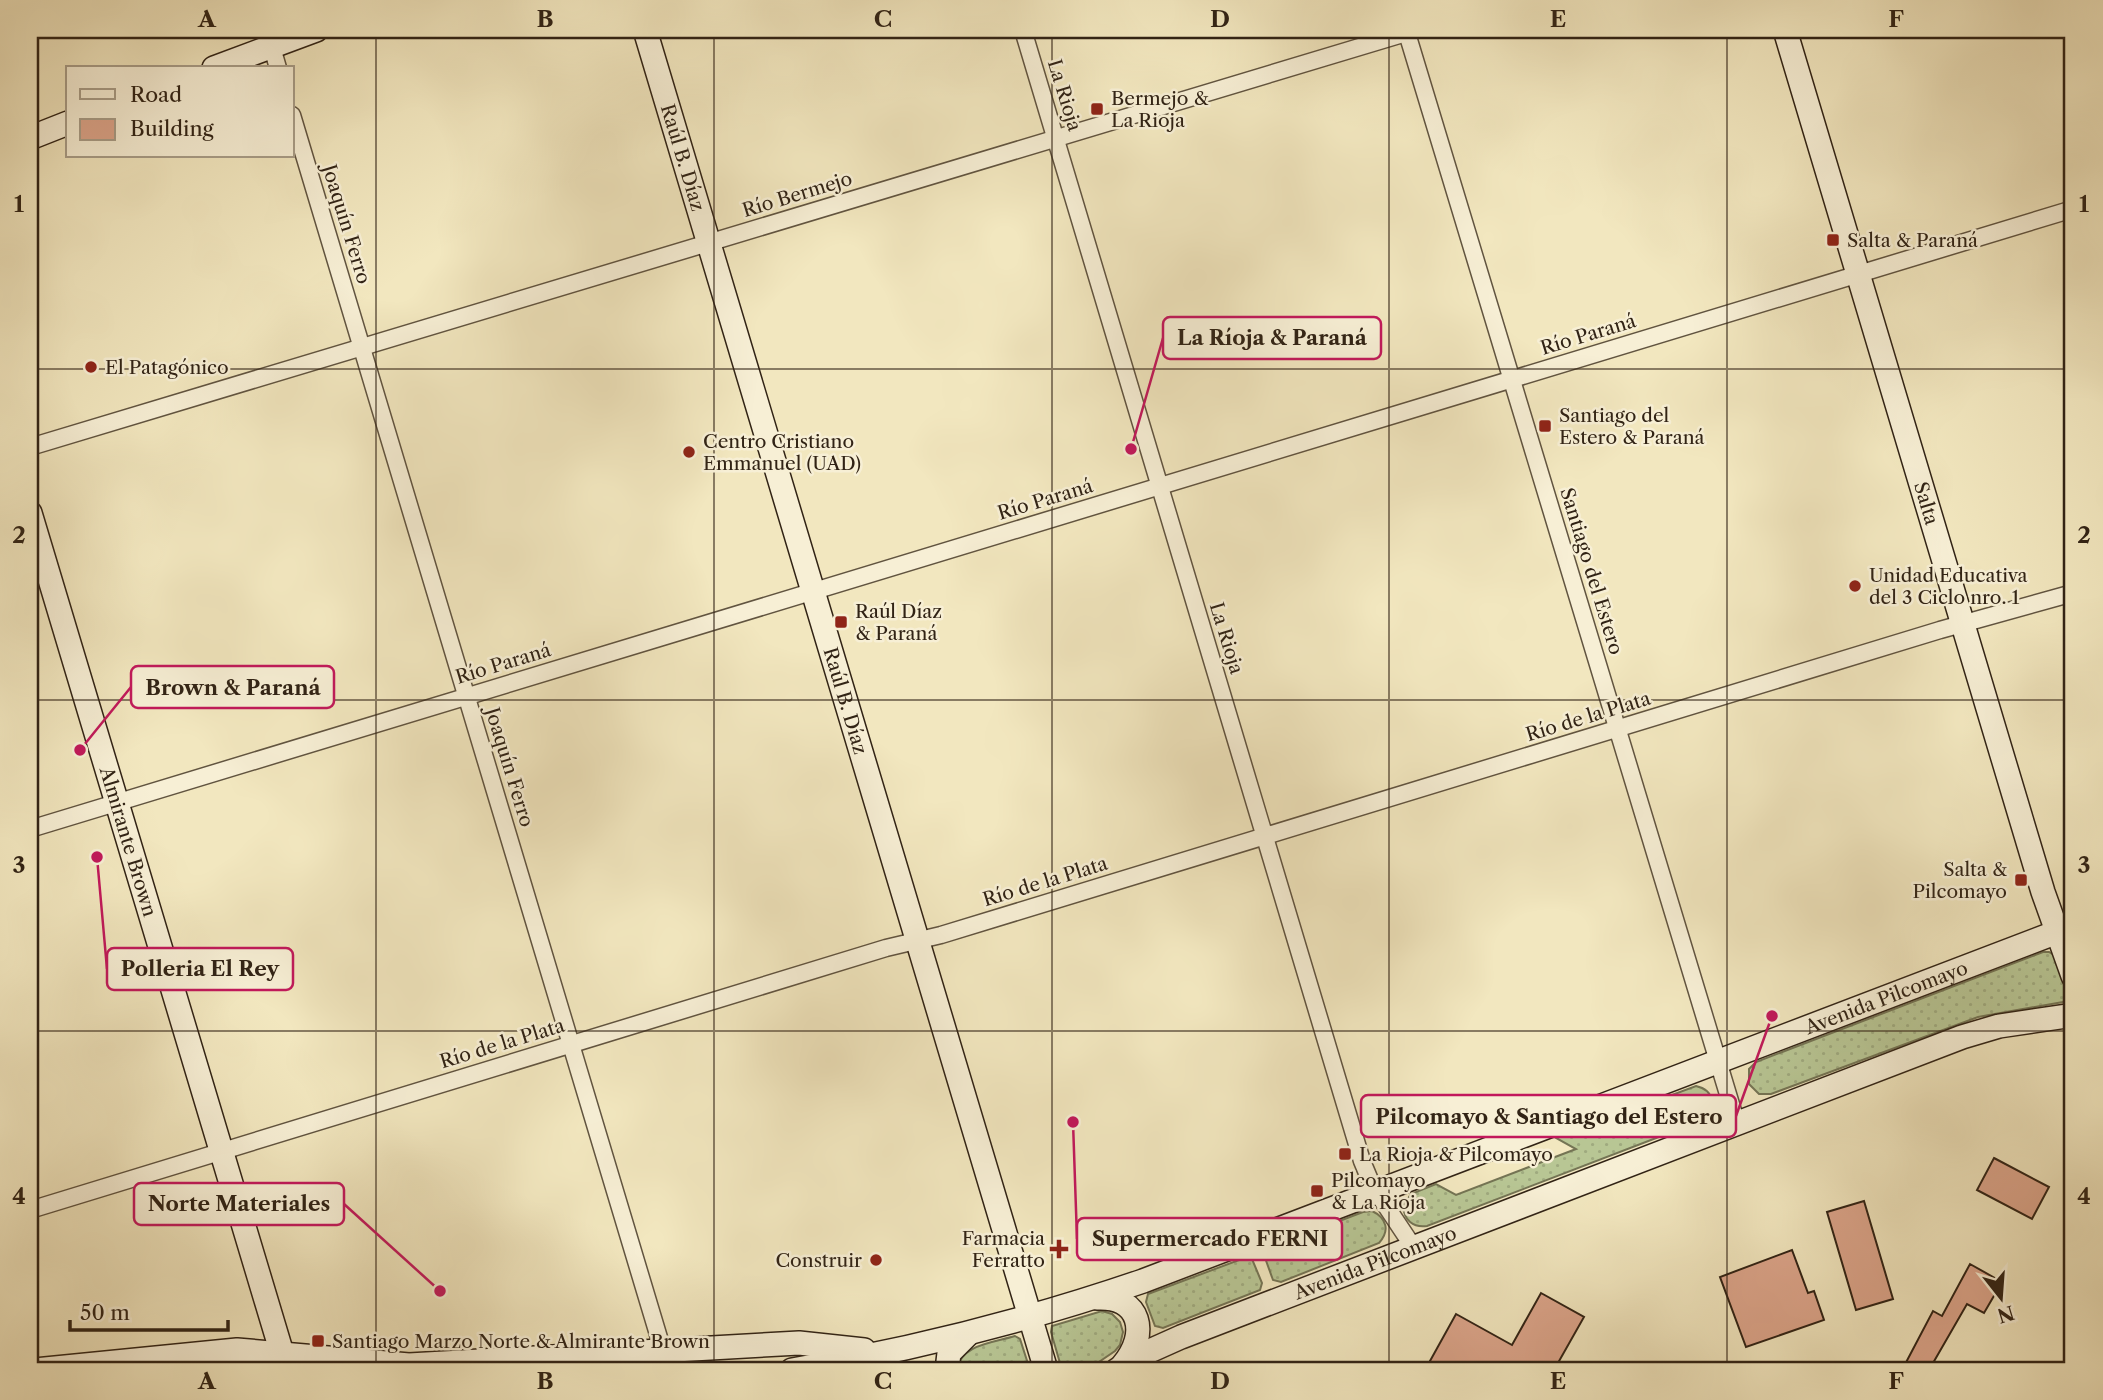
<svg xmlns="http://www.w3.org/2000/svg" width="2103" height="1400" viewBox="0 0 2103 1400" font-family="'Libre Caslon Text',serif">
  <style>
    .grass { fill: url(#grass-dots); stroke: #747454; stroke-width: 2 }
    .building { fill: #dca58b; stroke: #312315; stroke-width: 2 }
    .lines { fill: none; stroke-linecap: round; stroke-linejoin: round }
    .street-casing { stroke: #615440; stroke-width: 19 }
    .secondary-casing { stroke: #312315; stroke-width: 26 }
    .street { stroke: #f7efd5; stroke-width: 16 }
    .secondary { stroke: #f7efd5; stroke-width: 23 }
    .grid { fill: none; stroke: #312315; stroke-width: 2; stroke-opacity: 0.55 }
    .poi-dot { fill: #8f2418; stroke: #f7efd5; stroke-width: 2.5 }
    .labels { text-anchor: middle; stroke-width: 5; stroke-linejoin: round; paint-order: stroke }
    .street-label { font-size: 19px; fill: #312315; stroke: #f7efd5 }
    .poi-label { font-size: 19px; fill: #312315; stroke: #f7efd5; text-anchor: start }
    .leader { fill: none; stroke: #c2185b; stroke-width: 2.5 }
    .callout-dot { fill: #c2185b; stroke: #f7efd5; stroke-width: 2.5 }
    .callout { fill: #f7efd5; stroke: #c2185b; stroke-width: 2.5 }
    .callout-label { font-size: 21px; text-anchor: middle; font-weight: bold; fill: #312315 }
    .neatline { fill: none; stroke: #312315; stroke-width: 2.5 }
    .grid-label { font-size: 23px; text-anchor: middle; font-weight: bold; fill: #312315 }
  </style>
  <defs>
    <pattern id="grass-dots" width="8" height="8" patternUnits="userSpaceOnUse" patternTransform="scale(1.75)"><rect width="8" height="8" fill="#b8c694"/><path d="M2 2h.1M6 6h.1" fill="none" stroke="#9faa7f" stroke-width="1.8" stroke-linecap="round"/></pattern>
  </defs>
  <rect width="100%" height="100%" fill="#f2e7bf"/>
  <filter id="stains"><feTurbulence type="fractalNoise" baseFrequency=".00286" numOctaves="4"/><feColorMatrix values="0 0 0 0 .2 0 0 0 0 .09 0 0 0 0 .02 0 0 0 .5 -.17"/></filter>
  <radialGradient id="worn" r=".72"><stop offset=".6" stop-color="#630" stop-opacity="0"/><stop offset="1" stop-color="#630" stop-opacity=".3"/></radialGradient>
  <!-- grass -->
  <g class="grass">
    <path d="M2043,952H2049L2054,955L2068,993L2067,998L2063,1002L1978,1017L1771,1094H1759L1749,1084V1069L1756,1062Z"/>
    <path d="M1696,1086C1714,1090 1718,1108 1703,1120L1427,1226C1413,1228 1404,1220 1403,1206L1411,1194L1436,1184L1456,1195L1576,1149L1556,1138Z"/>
    <path d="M1372,1211C1387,1218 1390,1231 1379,1243L1281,1282L1273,1280L1264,1255L1266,1249L1363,1212Z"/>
    <path d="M1247,1257L1252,1259L1262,1283L1260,1290L1163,1328L1155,1326L1146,1302L1148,1294Z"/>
    <path d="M1102,1311L1112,1314L1120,1322L1123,1332L1120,1345L1115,1351L1087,1370H1062L1051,1332L1052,1326Z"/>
    <path d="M1015,1336L1020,1339L1030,1370H956C962,1344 992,1343 1015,1336Z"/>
  </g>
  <!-- building -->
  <g class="building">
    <path d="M1994,1158L2049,1187L2032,1219L1977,1190Z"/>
    <path d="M1864,1201L1893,1299L1856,1310L1827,1212Z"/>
    <path d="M1792,1250L1808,1293L1814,1291L1824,1320L1746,1347L1720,1277Z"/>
    <path d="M1970,1264L2002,1282L1984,1313L1967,1304L1929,1370H1902L1933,1311L1942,1316Z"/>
    <path d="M1541,1293L1584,1317L1554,1370H1425L1456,1314L1512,1345Z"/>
  </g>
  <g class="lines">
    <!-- street casing -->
    <g class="street-casing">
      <g id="street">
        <path d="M267,30L278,68"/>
        <path d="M1023,30L1362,1161L1372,1185L1414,1248"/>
        <path d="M1406,30L1737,1124"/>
        <path d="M292,115L663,1351"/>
        <path d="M30,447L1416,30"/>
        <path d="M30,829L2073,209"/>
        <path d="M30,1210L886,948L941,935L1940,630L2073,593"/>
      </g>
    </g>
    <!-- secondary casing -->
    <g class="secondary-casing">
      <g id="secondary">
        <path id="s1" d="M645,30L1046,1370"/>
        <path id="s2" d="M1785,30L2043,892L2073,976"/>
        <path d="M214,68L316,30"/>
        <path d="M30,138L68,123"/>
        <path id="s3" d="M30,513L287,1370"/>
        <path d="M1097,1298C1141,1296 1149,1334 1123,1365"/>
        <path d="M35,1370L237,1350L409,1365L799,1343L864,1350"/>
        <path id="s4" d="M792,1370C911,1350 1029,1320 1143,1281L2073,926"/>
        <path d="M947,1370L949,1353L968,1334"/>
        <path id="s5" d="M1117,1370L1143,1354L1181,1337L1962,1037L1999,1026L2073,1015"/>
      </g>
    </g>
    <!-- street -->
    <use href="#street" class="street"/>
    <!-- secondary -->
    <use href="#secondary" class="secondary"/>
  </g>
  <!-- grid -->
  <path class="grid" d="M376,30V1370M714,30V1370M1052,30V1370M1389,30V1370M1727,30V1370M30,369H2073M30,700H2073M30,1031H2073"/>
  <!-- markers -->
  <g class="poi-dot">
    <rect x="1090" y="102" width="14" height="14" rx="3.5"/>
    <rect x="1826" y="233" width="14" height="14" rx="3.5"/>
    <circle cx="91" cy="367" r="7"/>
    <rect x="1538" y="419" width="14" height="14" rx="3.5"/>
    <circle cx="689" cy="452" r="7"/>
    <circle cx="1855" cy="586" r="7"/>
    <rect x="834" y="615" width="14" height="14" rx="3.5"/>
    <rect x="2014" y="873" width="14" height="14" rx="3.5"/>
    <rect x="1338" y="1147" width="14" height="14" rx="3.5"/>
    <rect x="1310" y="1184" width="14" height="14" rx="3.5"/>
    <path d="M1055.5 1238.5h7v7h7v7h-7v7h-7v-7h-7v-7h7z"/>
    <circle cx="876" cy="1260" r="7"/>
    <rect x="311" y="1334" width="14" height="14" rx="3.5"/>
  </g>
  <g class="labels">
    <!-- street labels -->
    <g class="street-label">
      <text transform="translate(1065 95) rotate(73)" y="7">La Rioja</text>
      <text dy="7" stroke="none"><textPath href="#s1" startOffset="133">Raúl B. Díaz</textPath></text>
      <text transform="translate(797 194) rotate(-17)" y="7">Río Bermejo</text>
      <text transform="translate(347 224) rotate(73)" y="7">Joaquín Ferro</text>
      <text transform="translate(1588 334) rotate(-17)" y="7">Río Paraná</text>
      <text transform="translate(1045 499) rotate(-17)" y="7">Río Paraná</text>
      <text dy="7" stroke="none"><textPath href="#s2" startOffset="494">Salta</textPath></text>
      <text transform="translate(1592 571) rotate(73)" y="7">Santiago del Estero</text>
      <text transform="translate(1227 638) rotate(73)" y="7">La Rioja</text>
      <text transform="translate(503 663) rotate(-17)" y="7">Río Paraná</text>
      <text dy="7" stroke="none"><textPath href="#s1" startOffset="700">Raúl B. Díaz</textPath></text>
      <text transform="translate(1588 716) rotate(-17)" y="7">Río de la Plata</text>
      <text transform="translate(510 767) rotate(73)" y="7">Joaquín Ferro</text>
      <text dy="7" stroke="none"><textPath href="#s3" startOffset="343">Almirante Brown</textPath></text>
      <text transform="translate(1045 881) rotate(-17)" y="7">Río de la Plata</text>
      <text dy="7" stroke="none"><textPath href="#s4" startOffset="1158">Avenida Pilcomayo</textPath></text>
      <text transform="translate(502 1043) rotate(-17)" y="7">Río de la Plata</text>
      <text dy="7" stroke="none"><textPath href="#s5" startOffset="280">Avenida Pilcomayo</textPath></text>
    </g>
    <!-- poi labels -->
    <g class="poi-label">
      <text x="1111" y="105">Bermejo &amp;<tspan x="1111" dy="22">La Rioja</tspan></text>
      <text x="1847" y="247">Salta &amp; Paraná</text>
      <text x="105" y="374">El Patagónico</text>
      <text x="1559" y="422">Santiago del<tspan x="1559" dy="22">Estero &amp; Paraná</tspan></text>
      <text x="703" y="448">Centro Cristiano<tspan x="703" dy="22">Emmanuel (UAD)</tspan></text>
      <text x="1869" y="582">Unidad Educativa<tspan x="1869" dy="22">del 3 Ciclo nro. 1</tspan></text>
      <text x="855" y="618">Raúl Díaz<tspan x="855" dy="22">&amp; Paraná</tspan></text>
      <text x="2007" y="876" text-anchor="end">Salta &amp;<tspan x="2007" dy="22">Pilcomayo</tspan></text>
      <text x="1359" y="1161">La Rioja &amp; Pilcomayo</text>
      <text x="1331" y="1187">Pilcomayo<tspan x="1331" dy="22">&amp; La Rioja</tspan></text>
      <text x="1045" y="1245" text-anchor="end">Farmacia<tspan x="1045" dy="22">Ferratto</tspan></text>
      <text x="862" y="1267" text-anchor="end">Construir</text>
      <text x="332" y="1348">Santiago Marzo Norte &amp; Almirante Brown</text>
    </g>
  </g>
  <!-- callouts -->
  <path class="leader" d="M1131 449L1163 338M80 750L131 687M97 857L107 969M1772 1016L1736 1116M440 1291L344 1204M1073 1122L1077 1239"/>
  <g class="callout-dot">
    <circle cx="1131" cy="449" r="7"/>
    <circle cx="80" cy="750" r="7"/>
    <circle cx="97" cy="857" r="7"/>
    <circle cx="1772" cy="1016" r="7"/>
    <circle cx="440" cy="1291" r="7"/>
    <circle cx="1073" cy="1122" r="7"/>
  </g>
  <g class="callout">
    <rect x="1163" y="317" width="218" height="42" rx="7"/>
    <rect x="131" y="666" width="203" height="42" rx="7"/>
    <rect x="107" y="948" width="186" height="42" rx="7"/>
    <rect x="1361" y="1095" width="375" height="42" rx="7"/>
    <rect x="134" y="1183" width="210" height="42" rx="7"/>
    <rect x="1077" y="1218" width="265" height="42" rx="7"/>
  </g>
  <g class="callout-label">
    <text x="1272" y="345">La Ríoja &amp; Paraná</text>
    <text x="233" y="695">Brown &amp; Paraná</text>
    <text x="200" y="976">Polleria El Rey</text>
    <text x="1549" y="1124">Pilcomayo &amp; Santiago del Estero</text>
    <text x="239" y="1211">Norte Materiales</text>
    <text x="1210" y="1246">Supermercado FERNI</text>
  </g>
  <!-- margin -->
  <rect width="2103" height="1400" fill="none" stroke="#f2e7bf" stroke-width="77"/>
  <!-- legend -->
  <rect x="66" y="66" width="228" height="91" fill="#f7efd5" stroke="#a89d88" stroke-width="2"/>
  <rect x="80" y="89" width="35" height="10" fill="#f7efd5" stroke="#a89d88" stroke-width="2"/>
  <text x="130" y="102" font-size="21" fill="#312315">Road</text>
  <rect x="80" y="119" width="35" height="21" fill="#dca58b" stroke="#a89d88" stroke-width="2"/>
  <text x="130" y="136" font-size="21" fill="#312315">Building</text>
  <!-- north arrow -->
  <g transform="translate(2001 1298) rotate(163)" stroke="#f7efd5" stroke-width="5" paint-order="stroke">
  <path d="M0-5L12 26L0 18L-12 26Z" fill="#312315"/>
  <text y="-10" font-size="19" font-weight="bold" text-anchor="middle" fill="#312315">N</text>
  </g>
  <!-- scale -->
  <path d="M70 1320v10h158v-10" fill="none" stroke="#312315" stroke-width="3.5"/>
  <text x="80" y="1320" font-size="21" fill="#312315" stroke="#f7efd5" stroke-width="5" paint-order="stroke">50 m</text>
  <rect x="38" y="38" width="2026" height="1324" class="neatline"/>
  <g class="grid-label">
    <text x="207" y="27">A</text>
    <text x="545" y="27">B</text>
    <text x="883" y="27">C</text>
    <text x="1220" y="27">D</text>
    <text x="1558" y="27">E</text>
    <text x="1896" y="27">F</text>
    <text x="19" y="212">1</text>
    <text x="2084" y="212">1</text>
    <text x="19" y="543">2</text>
    <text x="2084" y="543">2</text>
    <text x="19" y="873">3</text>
    <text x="2084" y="873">3</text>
    <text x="19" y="1204">4</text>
    <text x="2084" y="1204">4</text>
    <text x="207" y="1389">A</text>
    <text x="545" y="1389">B</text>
    <text x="883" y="1389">C</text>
    <text x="1220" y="1389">D</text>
    <text x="1558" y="1389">E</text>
    <text x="1896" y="1389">F</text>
  </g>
  <rect width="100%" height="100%" filter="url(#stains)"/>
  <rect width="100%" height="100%" fill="url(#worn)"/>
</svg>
